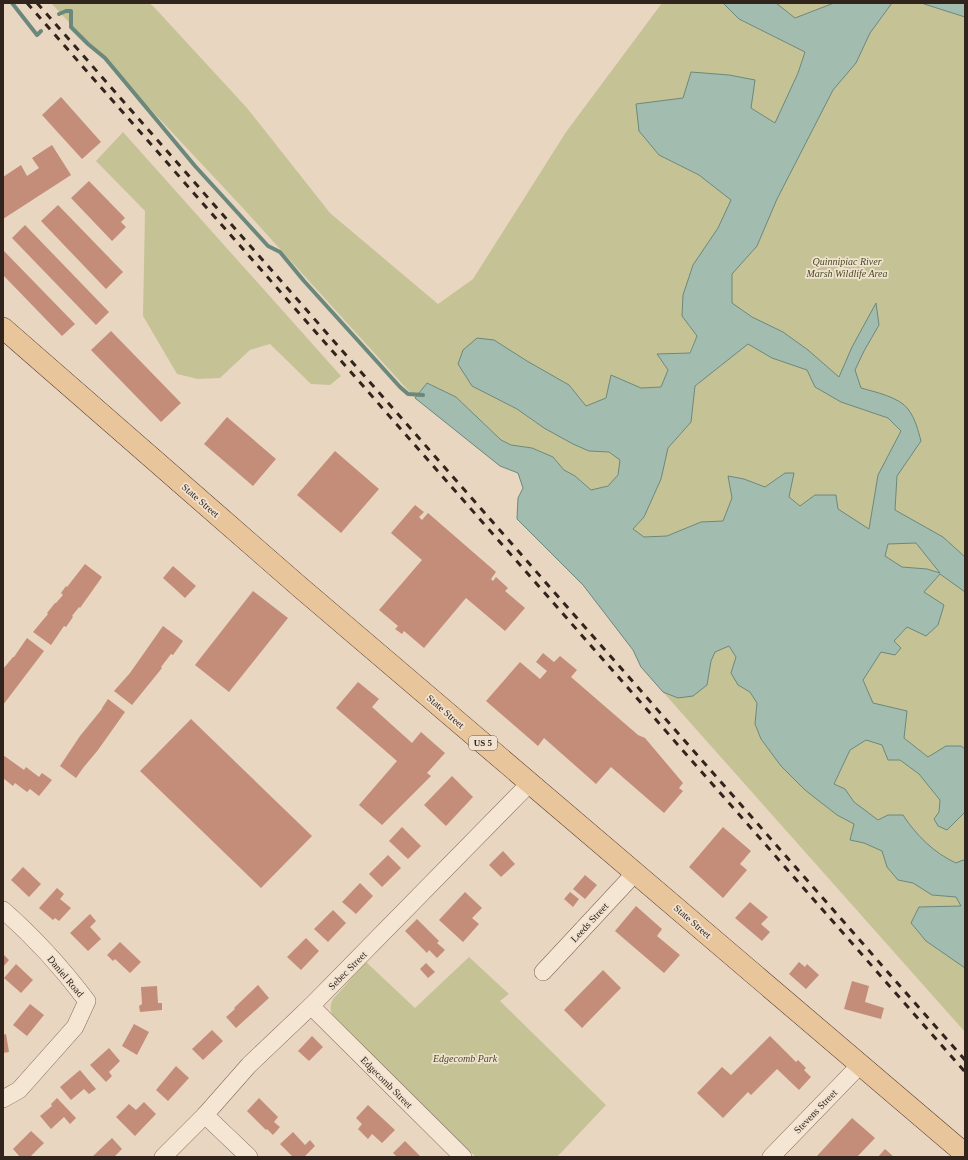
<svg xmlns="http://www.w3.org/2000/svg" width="968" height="1160" viewBox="0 0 968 1160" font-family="Georgia,serif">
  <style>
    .green { fill: #c5c396 }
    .water { fill: #a3bcb0; stroke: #6b887c; fill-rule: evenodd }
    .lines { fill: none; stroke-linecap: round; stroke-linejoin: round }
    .stream { stroke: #6b887c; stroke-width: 4 }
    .building { fill: #c38d7a }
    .minor-casing { stroke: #80695a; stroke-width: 18 }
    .major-casing { stroke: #4e382e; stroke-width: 22 }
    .minor { stroke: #f5e5d3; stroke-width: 17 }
    .major { stroke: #e9c59c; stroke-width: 21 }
    .rail { stroke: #31241d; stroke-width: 3; stroke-dasharray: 7 7; stroke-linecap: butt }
    .labels { text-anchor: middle; stroke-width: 3.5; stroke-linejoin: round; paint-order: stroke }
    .shield { fill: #f1e2d0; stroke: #6b5d53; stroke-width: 1 }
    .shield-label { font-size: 9px; font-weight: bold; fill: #31241d }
    .park-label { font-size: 10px; font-style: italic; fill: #484c26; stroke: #f1e2d0 }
    .street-label { font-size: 10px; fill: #31241d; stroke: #f1e2d0 }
  </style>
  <rect width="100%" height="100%" fill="#e9d6c1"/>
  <!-- green -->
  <g class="green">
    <path d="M51,3H149L154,7L247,108L330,213L438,304L473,279L566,132L662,3H723L739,19L805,51L798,73L775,124L751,108L683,98L659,155L699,175L732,200L718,228L682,316L697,336L689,353L657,354L668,370L661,387L641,388L611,376L606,398L585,406L569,385L527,361L494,340L472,386L517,409L544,428L589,451L609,452L621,460C617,483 614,485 591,490L575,476L564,470L553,457L532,448L510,445L501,440L456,397L427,383L415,398L241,206Z"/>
    <path d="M776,3H834L795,18Z"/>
    <path d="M853,3H965V1032L663,692L678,698L707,685L711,661L715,652L729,646L736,657L738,685L750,692L757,703L755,724L761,739L766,746L815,495L800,506L789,497L785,473L765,487L744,479L732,498L723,521L701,522L667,536L644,537L633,529L644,517L661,479L668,448L691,422L695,386L724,363L691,311Z"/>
    <path d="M123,132L341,376L330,385L311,384L270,344L250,350L220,378L198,379L177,374L143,316L145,211L96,161Z"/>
    <path d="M469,957L509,994L500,1001L606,1105L557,1157H476L344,1031C336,1021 326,1012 333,999L366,962L415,1008Z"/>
  </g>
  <!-- water -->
  <g class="water">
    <path d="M723,3H776L795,18L834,3H892L870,33L856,63L833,90L777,199L757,246L732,274V303L752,317L783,332L808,350L839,377L852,347L876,303L879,325L864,351L855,370L861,388C875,392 899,397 908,409C915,418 918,430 921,441L897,476L895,510L943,537L965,557V592L940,574L924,592L944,605L938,625L926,636L907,627L894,641L901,648L895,655L881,652L863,680L873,703L907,711L904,738L928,757L946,746H961L965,749V812L947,830L938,826L934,819L939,812L940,800L919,774L900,760H888L882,745L866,740L850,750L834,784L845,789L854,802L878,820L888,815H903C916,835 934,853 956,863L963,860L965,862V968L926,941L911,923L919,907L961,906L956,897L932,895L913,883L898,880L887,867L882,851L864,843L850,840L854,824L837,815L805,790L781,766L761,739L755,724L757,703L750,692L738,685L731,673L736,657L729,646L715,652L711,661L707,685L693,696L678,698L663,692L641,667L633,650L583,585L517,519L518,498L523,488L518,473L500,466L415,398L427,383L456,397L501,440L511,445L532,448L553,457L564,470L575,476L591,490L608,486L618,475L620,460L609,452L589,451L573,444L544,428L517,409L472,386L458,364L463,350L477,338L494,340L527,361L569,385L586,406L606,398L611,375L641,388L661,387L668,370L657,354L690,353L697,336L682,316L683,295L693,265L718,228L731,200L699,175L659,155L639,131L636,104L683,98L691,72L729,75L755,80L751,108L775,123L798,73L805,52L739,19ZM748,344L772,358L807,370L815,387L841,402L888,418L901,431L878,475L869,529L838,509L836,495H815L800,506L789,497L794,473H785L765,487L744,479L728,476L732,498L723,521L701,522L667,536L644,537L633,529L644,517L661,479L668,448L691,422L695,386ZM916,543L940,573L927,569L902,567L885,556L888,544Z"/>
    <path d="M921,3H965V17Z"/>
  </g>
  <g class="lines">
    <!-- stream -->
    <g class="stream">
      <path d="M12,3L37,35L41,31"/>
      <path d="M59,14L66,11H71V27L88,44L105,58L195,166L268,246L280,252L304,281L400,387L408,394L423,395"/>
    </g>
  </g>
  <!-- building -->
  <g class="building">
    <path d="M61,97L101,142L82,159L42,115Z"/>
    <path d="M52,145L71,175L3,219V177L21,165L27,176L39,168L32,158Z"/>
    <path d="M89,181L125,218L121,222L126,227L112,241L71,198Z"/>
    <path d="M58,205L123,272L106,289L41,221Z"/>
    <path d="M25,225L109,312L96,325L12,238Z"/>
    <path d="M3,250L75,324L62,336L3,275Z"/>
    <path d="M111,331L181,403L161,422L91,350Z"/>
    <path d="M227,417L276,459L253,486L204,444Z"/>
    <path d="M335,451L379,489L341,533L297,495Z"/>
    <path d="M415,505L424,512L419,517L422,520L428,513L496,572L491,579L493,581L496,577L508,588L505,591L525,608L505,631L466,598L424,648L404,631L402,634L395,629L398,626L379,610L422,560L391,533Z"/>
    <path d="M85,564L102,577L80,608L79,607L72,616L73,617L66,627L64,626L51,645L33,632L48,614L47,613L55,603H56L63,595L61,593L66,586L67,587Z"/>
    <path d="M173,566L196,586L185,598L163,578Z"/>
    <path d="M253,591L288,618L229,692L195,665Z"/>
    <path d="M163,626L183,641L173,655L171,654L161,667L162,668L132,705L114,691L130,673Z"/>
    <path d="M27,638L44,651L3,705V669L13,657H14Z"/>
    <path d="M543,653L554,662L560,656L577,670L571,677L638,735L645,738L683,783L679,788L683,791L664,813L611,767L596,784L544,738L538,746L486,701L520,662L540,679L547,671L536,662Z"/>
    <path d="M358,682L379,699L372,707L412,743L421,732L445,753L427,773L431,776L382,825L359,805L397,761L336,708Z"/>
    <path d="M108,699L125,712L98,750L83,768L76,778L60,766L80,736L102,709V708Z"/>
    <path d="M191,719L312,836L261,888L140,771Z"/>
    <path d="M3,755L24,770L26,767L39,777L42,773L52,780L39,796L30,789L27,792L15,783L13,786L3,778Z"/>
    <path d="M452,776L473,797L446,826L424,805Z"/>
    <path d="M402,827L421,846L408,859L389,841Z"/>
    <path d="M723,827L751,851L740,864L747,870L723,898L689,867Z"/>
    <path d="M503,851L515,864L501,877L489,865Z"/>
    <path d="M388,855L401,868L382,887L369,874Z"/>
    <path d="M23,867L41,884L29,897L11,880Z"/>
    <path d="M585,875L597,885L585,899L573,889Z"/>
    <path d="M360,883L373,896L356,914L342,902Z"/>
    <path d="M57,888L64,894L60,899L71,908L59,921L55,918L53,920L39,908Z"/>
    <path d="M465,892L482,908L472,918L479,924L463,942L439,920Z"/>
    <path d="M570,892L579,899L573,907L564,899Z"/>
    <path d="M750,902L768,917L761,924L770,932L762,941L735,918Z"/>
    <path d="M636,906L662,929L657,936L680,955L664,973L615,931Z"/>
    <path d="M333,910L346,923L328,942L314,929Z"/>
    <path d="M90,914L96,921L90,927L101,939L88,951L70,933Z"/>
    <path d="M417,919L439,941L437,943L445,950L437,958L429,950L427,953L405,931Z"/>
    <path d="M306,938L319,951L301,970L287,957Z"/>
    <path d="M120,942L141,962L130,973L115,959L113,961L107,955Z"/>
    <path d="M3,954L9,960L3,967Z"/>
    <path d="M799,962L805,967L807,964L819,975L806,989L789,974Z"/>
    <path d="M426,963L435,972L428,978L420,969Z"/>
    <path d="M16,964L33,980L21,993L4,978Z"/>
    <path d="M603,970L621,988L582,1028L564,1010Z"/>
    <path d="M852,981L869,986L865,1002L884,1008L881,1019L844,1009Z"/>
    <path d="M258,985L269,998L236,1028L226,1017L235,1009L234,1008Z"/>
    <path d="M157,986L158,1003H162V1010L140,1012L139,1006L142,1004L141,987Z"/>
    <path d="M30,1004L44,1015L27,1036L13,1025Z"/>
    <path d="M134,1024L149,1032L137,1055L122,1046Z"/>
    <path d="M212,1030L223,1041L203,1060L192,1049Z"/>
    <path d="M6,1034L9,1052L3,1053V1035Z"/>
    <path d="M312,1036L323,1047L309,1061L298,1051Z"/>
    <path d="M770,1036L796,1062L798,1060L806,1068L804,1070L811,1077L799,1090L777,1069L751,1095L748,1092L723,1118L697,1093L722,1067L731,1075Z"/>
    <path d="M109,1048L120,1061L109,1072L112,1076L106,1082L90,1065Z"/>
    <path d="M176,1066L189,1078L168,1101L156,1090Z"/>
    <path d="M80,1070L96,1089L89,1094L84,1089L71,1100L60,1087Z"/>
    <path d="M57,1098L76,1118L70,1124L64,1117L51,1129L40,1116L52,1106L51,1104Z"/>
    <path d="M259,1098L278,1117L274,1122L280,1127L273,1135L267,1129L266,1130L247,1111Z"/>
    <path d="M144,1102L156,1114L135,1136L116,1117L129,1104L136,1110Z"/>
    <path d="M368,1105L395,1130L382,1143L372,1134L368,1139L358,1129L362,1124L356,1118Z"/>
    <path d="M852,1118L875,1138L857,1157H818L817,1156Z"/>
    <path d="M31,1131L44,1143L30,1157H20L13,1149Z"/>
    <path d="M293,1132L305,1145L310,1140L315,1146L304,1157H293L280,1144Z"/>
    <path d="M112,1138L122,1149L114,1157H92Z"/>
    <path d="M405,1141L421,1157H397L393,1153Z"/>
    <path d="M885,1149L894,1157H878Z"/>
  </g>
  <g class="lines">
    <!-- minor casing -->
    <g class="minor-casing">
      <g id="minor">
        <path d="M3,910C34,937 62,968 87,1001L75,1027L19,1090L3,1099"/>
        <path d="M543,972L636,872"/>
        <path d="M311,1006L463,1157"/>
        <path d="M205,1115L249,1157"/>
        <path d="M163,1157L205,1115L249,1065L311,1006L530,783"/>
        <path d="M771,1157L860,1065"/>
      </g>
    </g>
    <!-- major casing -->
    <g class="major-casing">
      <path id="major" d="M3,328L301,588L965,1154"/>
    </g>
    <!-- minor -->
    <use href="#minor" class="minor"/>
    <!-- major -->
    <use href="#major" class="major"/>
    <!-- rail -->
    <g class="rail">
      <path d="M27,3L965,1072"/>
      <path d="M37,3L965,1060"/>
    </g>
  </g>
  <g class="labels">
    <!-- shield labels -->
    <rect class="shield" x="469" y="736" width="28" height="14" rx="3"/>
    <g class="shield-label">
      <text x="483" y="746">US 5</text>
    </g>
    <!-- park labels -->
    <g class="park-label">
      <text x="847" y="265">Quinnipiac River<tspan x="847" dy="12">Marsh Wildlife Area</tspan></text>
      <text x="465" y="1062">Edgecomb Park</text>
    </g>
    <!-- street labels -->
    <g class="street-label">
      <text transform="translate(201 500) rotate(41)" y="4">State Street</text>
      <text transform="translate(446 711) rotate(41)" y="4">State Street</text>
      <text transform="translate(693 921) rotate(41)" y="4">State Street</text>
      <text transform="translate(589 922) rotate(-47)" y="4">Leeds Street</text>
      <text transform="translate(347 970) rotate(-45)" y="4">Sebec Street</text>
      <text transform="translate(66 976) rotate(50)" y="4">Daniel Road</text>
      <text transform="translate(387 1082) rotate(45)" y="4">Edgecomb Street</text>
      <text transform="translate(815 1111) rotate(-46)" y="4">Stevens Street</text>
    </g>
  </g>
  <!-- border -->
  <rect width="968" height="1160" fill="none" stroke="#31241d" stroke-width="8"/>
</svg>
